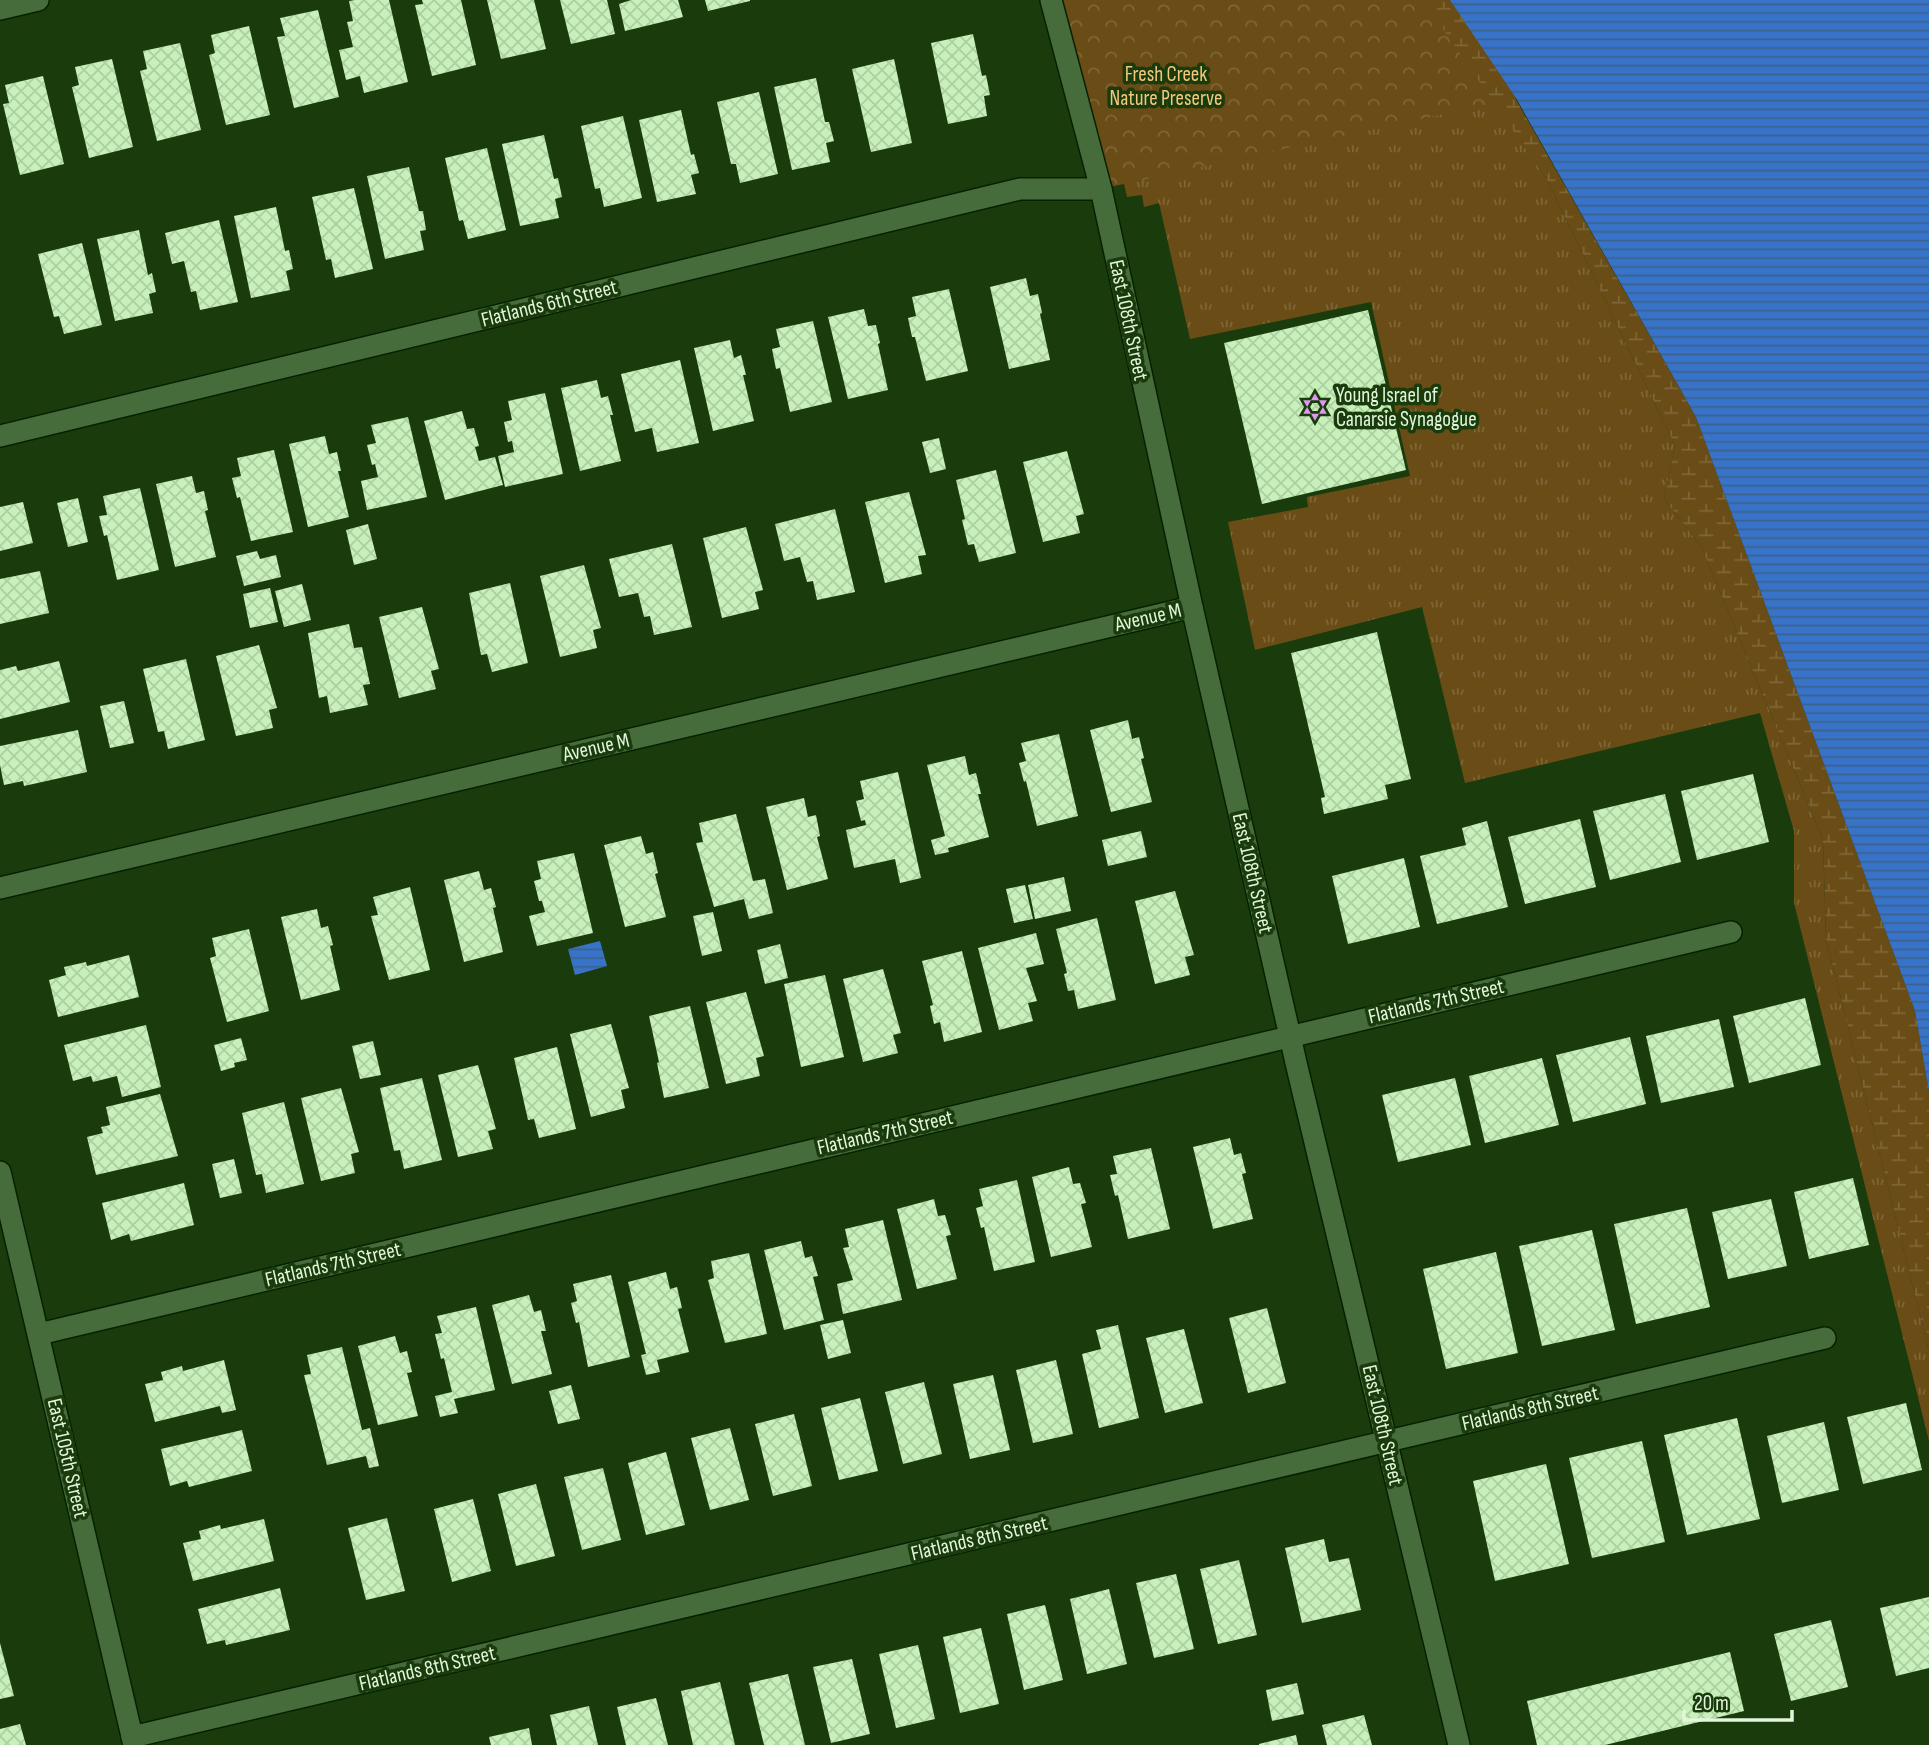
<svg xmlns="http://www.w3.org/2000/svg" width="1929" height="1745" viewBox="0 0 1929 1745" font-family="'Sofia Sans Condensed',sans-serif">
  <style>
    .grass { fill: url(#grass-tufts) }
    .forest { fill: url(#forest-crowns) }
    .wetland { fill: url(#wetland-marsh) }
    .water { fill: url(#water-rules) }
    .building { fill: url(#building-cross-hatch) }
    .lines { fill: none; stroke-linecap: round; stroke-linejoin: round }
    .street-casing { stroke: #072100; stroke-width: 24 }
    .secondary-casing { stroke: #072100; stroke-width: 24 }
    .street { stroke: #476c3c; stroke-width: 21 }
    .secondary { stroke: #476c3c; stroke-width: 21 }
    .labels { text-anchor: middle; stroke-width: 7; stroke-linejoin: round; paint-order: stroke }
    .park-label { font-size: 21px; fill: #f5c77c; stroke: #1a3c0d }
    .street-label { font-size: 21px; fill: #e2f6db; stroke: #1a3c0d }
    .poi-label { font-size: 21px; fill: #e2f6db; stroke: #1a3c0d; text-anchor: start }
  </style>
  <defs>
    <pattern id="grass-tufts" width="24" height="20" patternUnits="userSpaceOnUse" patternTransform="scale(1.75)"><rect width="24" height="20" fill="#6a4c16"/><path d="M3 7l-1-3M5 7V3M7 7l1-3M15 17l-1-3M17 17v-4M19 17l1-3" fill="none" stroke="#7f6637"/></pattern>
    <pattern id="forest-crowns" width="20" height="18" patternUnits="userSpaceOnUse" patternTransform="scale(1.75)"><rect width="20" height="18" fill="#6a4c16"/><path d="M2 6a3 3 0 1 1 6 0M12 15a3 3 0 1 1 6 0" fill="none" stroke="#7f6637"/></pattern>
    <pattern id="wetland-marsh" width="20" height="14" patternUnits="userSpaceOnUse" patternTransform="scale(1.75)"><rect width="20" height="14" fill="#6a4c16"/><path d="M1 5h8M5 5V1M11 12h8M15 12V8" fill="none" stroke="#7f6637"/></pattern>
    <pattern id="water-rules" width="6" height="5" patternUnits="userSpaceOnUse" patternTransform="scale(1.75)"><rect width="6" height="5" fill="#3873ca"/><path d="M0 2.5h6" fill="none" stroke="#3d618d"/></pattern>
    <pattern id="building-cross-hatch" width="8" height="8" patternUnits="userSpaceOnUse" patternTransform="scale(1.75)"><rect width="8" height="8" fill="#c7f0ba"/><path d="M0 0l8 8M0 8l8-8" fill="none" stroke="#adcfa2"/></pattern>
  </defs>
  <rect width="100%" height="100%" fill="#1a3c0d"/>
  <!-- grass -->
  <path class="grass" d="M1083,0L1466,60L1547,180L1675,445L1664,499L1701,546L1823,840L1826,939L1929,1351V1441L1794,903V831L1760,713L1465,783L1422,607L1255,650L1228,522L1308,507L1307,497L1410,476L1371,302L1190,339L1159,203L1144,207L1142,195L1127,197Z"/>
  <!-- forest -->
  <path class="forest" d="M1055,0H1490L1549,91L1101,189Z"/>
  <!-- wetland -->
  <path class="wetland" d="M1423,0H1450L1515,98L1696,417L1915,1011L1929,1092V1351L1826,939L1823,840L1701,546L1664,499L1675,445L1547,180Z"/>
  <!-- water -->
  <g class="water">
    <path d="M1450,0H1929V1092L1915,1011L1696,417L1516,98Z"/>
    <path d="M600,941L607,966L575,975L568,949Z"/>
  </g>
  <!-- building -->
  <g class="building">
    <path d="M355,0H389L408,82L364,93L360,76L346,80L339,50L353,47L347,22L353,21L349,1Z"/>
    <path d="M422,0H461L476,65L432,76L415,5L423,4Z"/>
    <path d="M487,0H534L546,49L501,59Z"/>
    <path d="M560,0H607L615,34L571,44Z"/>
    <path d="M631,0H678L683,17L625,31L619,4Z"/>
    <path d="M705,0H750V1L708,11Z"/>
    <path d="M318,10L339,97L294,108L277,37L285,36L280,18Z"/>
    <path d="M249,26L270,115L226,125L209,55L215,53L211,35Z"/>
    <path d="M973,34L982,76L986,75L990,95L984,96L987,116L948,124L931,43Z"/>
    <path d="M180,43L201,130L157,141L140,71L147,69L143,51Z"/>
    <path d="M112,59L133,147L89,158L72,87L79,85L75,67Z"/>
    <path d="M894,59L912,143L871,152L852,69Z"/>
    <path d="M43,76L64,164L20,175L3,104L9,103L5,85Z"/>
    <path d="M816,78L825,122H829L834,141L826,143L830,162L792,170L774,87Z"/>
    <path d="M759,92L778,174L740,183L736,164H731L717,102Z"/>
    <path d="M681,110L691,155L694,154L699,173L691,175L696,194L657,202L639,120Z"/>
    <path d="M623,116L642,198L604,207L600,188L595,189L581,126Z"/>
    <path d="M544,135L554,179L558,178L562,197L555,199L559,218L520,226L502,144Z"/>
    <path d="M487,148L506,230L468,239L463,220L459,221L445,158Z"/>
    <path d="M409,167L419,211H423L426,230L420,231L424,250L385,259L367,176Z"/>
    <path d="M354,188L373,269L335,278L331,259L326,260L312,197Z"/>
    <path d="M276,207L285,251L289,250L293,269L286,271L290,290L251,298L234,216Z"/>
    <path d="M219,220L238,302L200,310L196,291L191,292L184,261L172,264L165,233Z"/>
    <path d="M139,230L148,275L152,273L156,292L149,294L153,313L115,321L97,239Z"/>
    <path d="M82,243L102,325L64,334L59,316L54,317L38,254Z"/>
    <path d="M1026,278L1030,296L1038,294L1042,313L1040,314L1050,360L1009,369L990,287Z"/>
    <path d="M949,289L968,371L926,381L915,337H912L908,318L916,316L912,297Z"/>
    <path d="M864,309L868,326L876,325L880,343L878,344L888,390L848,399L828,317Z"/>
    <path d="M1368,310L1406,470L1262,504L1224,343Z"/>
    <path d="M813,321L832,402L790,412L780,368L776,369L772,349L780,347L776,329Z"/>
    <path d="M730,340L734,358L741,355L746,375H743L754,421L713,431L694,348Z"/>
    <path d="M680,360L699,443L657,452L652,428L635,432L621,374Z"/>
    <path d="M597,380L601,398L608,396L613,415H610L621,461L580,471L561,388Z"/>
    <path d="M545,393L563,474L505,487L498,456L514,452L512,441L508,442L504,422L512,420L508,401Z"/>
    <path d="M462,411L467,429L474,428L479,446L475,447L479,461L495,457L503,485L445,500L424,421Z"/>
    <path d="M408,417L427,497L367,510L361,481L378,477L375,464L372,465L367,445L376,443L371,425Z"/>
    <path d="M325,436L329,454L337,452L341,471H338L349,517L308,527L289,444Z"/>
    <path d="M939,438L946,469L930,473L922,442Z"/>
    <path d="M274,450L293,532L251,541L240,497L237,498L232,478L241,476L237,458Z"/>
    <path d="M1067,451L1084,514L1076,516L1080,533L1043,542L1023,462Z"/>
    <path d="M996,470L1016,553L979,562L974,544L968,545L962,520L965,519L956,480Z"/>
    <path d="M192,476L196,493L204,491L208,510L205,511L216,557L175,567L156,484Z"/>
    <path d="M140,488L159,570L117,580L107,535L104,536L99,516L107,515L103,496Z"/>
    <path d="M909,492L926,555L918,556L922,574L885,583L865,502Z"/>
    <path d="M78,498L88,542L68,547L57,503Z"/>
    <path d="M23,502L33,543L0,551V507Z"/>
    <path d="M835,509L855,592L817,600L813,581L807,582L800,557L784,561L775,524Z"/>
    <path d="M368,524L377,559L354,565L346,530Z"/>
    <path d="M746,527L763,590L755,592L759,609L722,618L703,538Z"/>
    <path d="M672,544L692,627L654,635L650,616L644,617L638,593L619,597L609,559Z"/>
    <path d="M257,551L260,559L276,555L281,577L244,586L236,556Z"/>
    <path d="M584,565L601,628L593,630L597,648L560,657L540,576Z"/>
    <path d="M40,571L49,613L0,624V579Z"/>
    <path d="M510,583L528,663L492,672L487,654L481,655L469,593Z"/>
    <path d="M302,584L311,620L284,627L275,591Z"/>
    <path d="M270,588L278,622L250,628L243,594Z"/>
    <path d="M422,607L439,669L431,671L436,689L399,698L379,617Z"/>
    <path d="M349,624L354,648L362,647L370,684L363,685L368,705L330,713L327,696L319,698L308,633Z"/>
    <path d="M1377,632L1411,779L1385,785L1388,799L1324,814L1321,798L1325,797L1291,653Z"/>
    <path d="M259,645L277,708L269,710L273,728L236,736L216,656Z"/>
    <path d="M186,659L205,740L168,749L164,731L158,732L143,669Z"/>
    <path d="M59,661L70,702L0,719V670L16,666L18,671Z"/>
    <path d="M124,701L134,743L110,748L100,706Z"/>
    <path d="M1128,720L1132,739L1139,737L1144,758L1141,759L1152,802L1111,812L1090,730Z"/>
    <path d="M78,730L87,772L24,786L23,781L4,785L0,765V746Z"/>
    <path d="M1059,734L1078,816L1037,826L1026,781L1024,782L1019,763L1026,761L1021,743Z"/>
    <path d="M965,756L969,775L976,773L981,794H978L989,837L948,848L949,852L935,855L931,840L945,836L927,765Z"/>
    <path d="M898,772L921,878L900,883L895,859L854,868L846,830L866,825L865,820L861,821L856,801L864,799L860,781Z"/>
    <path d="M1753,774L1769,842L1697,860L1681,791Z"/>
    <path d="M1665,794L1681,862L1610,880L1593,811Z"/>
    <path d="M804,798L808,817L816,815L820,836L817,837L828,879L787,890L766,807Z"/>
    <path d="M736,814L753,881L765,879L773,913L749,919L744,899L714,907L696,843L703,842L699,823Z"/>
    <path d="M1580,819L1596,887L1525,904L1508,837Z"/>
    <path d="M1487,821L1508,907L1437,924L1420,856L1466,845L1462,828Z"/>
    <path d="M1141,831L1147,857L1108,866L1102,840Z"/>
    <path d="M641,836L646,854L653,852L658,873L655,874L666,917L625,927L604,845Z"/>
    <path d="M574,853L593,933L537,946L529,916L545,912L542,901H539L534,881L541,879L537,861Z"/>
    <path d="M1404,858L1420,927L1348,944L1332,876Z"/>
    <path d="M479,871L484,890L491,888L496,907L493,908L503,952L464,962L444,880Z"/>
    <path d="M1064,877L1071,911L1035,919L1028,885Z"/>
    <path d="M1025,885L1033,919L1014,923L1006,889Z"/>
    <path d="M410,887L430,970L389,980L371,916L378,915L373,897Z"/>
    <path d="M1175,891L1194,955L1185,957L1190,975L1155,984L1135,901Z"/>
    <path d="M317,909L321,928L328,926L333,945L330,946L340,990L301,1000L281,917Z"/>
    <path d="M713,912L722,951L702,956L693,916Z"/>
    <path d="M1097,918L1116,1000L1078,1009L1074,990L1068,991L1064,974L1067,973L1056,929Z"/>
    <path d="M249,929L269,1011L227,1022L210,958L216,956L212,938Z"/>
    <path d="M1036,933L1044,964L1026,968L1037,1001L1028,1003L1033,1021L999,1030L978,948Z"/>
    <path d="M780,944L788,978L765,984L757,950Z"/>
    <path d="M962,951L982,1032L944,1042L940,1022L934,1024L930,1006L933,1005L922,961Z"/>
    <path d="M129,955L139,997L58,1017L49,980L66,975L64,967L86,962L87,966Z"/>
    <path d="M883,969L901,1033L893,1035L898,1053L863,1062L843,979Z"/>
    <path d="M825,975L844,1057L801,1067L784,984Z"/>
    <path d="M746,992L764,1056L756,1058L760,1076L726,1084L706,1002Z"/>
    <path d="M1805,998L1821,1065L1749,1083L1733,1016Z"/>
    <path d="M690,1006L709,1088L664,1098L657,1063L659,1062L649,1016Z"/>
    <path d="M1719,1019L1734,1087L1661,1103L1646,1036Z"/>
    <path d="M611,1024L629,1088L621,1090L625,1108L591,1117L570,1034Z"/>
    <path d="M146,1025L161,1087L122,1097L117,1076L93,1082L91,1076L73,1081L64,1045Z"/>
    <path d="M1630,1037L1646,1104L1573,1122L1556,1055Z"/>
    <path d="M241,1038L247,1060L234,1063L235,1067L221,1071L214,1045Z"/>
    <path d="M373,1041L381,1075L360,1079L352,1046Z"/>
    <path d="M557,1047L576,1129L539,1138L534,1119L528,1120L514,1058Z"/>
    <path d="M1542,1058L1559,1125L1485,1143L1469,1076Z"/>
    <path d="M478,1065L496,1129L488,1131L493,1149L458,1157L438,1075Z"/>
    <path d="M422,1078L442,1160L404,1169L400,1150L394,1151L380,1088Z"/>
    <path d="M1455,1078L1471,1145L1398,1162L1382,1095Z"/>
    <path d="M341,1088L359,1152L351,1154L355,1173L321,1181L301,1098Z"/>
    <path d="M160,1094L178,1156L96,1175L87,1137L103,1133L101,1127L110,1125L106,1107Z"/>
    <path d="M284,1102L304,1184L266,1193L262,1174L256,1175L242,1113Z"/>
    <path d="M1230,1138L1234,1155L1241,1153L1246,1173L1242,1174L1253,1219L1213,1229L1193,1147Z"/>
    <path d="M1151,1148L1170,1229L1128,1239L1118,1195L1115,1196L1110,1175L1117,1174L1113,1156Z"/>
    <path d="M234,1159L242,1193L220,1198L212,1164Z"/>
    <path d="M1069,1167L1073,1184L1080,1183L1086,1203L1081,1204L1092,1247L1051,1257L1032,1177Z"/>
    <path d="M1853,1178L1869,1245L1809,1259L1794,1192Z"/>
    <path d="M1017,1180L1035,1262L994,1271L984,1227L981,1228L976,1208L983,1206L979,1189Z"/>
    <path d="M184,1183L194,1225L131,1241L129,1234L111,1240L102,1203Z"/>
    <path d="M934,1199L938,1216L945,1215L951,1235L946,1236L957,1279L917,1289L897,1209Z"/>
    <path d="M1771,1199L1787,1266L1728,1279L1712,1212Z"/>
    <path d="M1687,1208L1710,1307L1636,1324L1614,1224Z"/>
    <path d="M883,1220L902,1300L843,1314L837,1284L853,1280L843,1248L849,1247L845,1229Z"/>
    <path d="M1592,1230L1615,1330L1542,1346L1519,1246Z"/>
    <path d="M801,1241L805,1258L812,1256L818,1276L813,1277L824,1320L784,1330L764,1250Z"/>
    <path d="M1496,1252L1518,1353L1446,1369L1423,1269Z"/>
    <path d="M749,1253L767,1334L725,1343L708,1280L714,1278L711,1261Z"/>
    <path d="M666,1272L670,1289L677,1287L682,1308L678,1309L689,1352L657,1360L660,1372L646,1375L641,1355L646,1354L628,1282Z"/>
    <path d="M611,1275L630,1357L588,1367L579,1322L576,1323L571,1303L577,1301L573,1284Z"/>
    <path d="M529,1295L534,1312L541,1310L546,1331H541L552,1374L512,1384L492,1305Z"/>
    <path d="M476,1307L495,1390L454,1399L458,1413L440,1417L435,1396L452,1392L444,1358L441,1359L435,1334L442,1333L437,1316Z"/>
    <path d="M1267,1308L1286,1383L1248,1393L1229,1318Z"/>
    <path d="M843,1320L851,1353L828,1359L820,1325Z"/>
    <path d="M1118,1325L1139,1418L1099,1428L1082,1354L1101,1349L1096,1330Z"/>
    <path d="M1184,1329L1203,1403L1165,1413L1146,1338Z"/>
    <path d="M395,1336L400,1353L407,1351L412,1372L407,1373L418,1416L378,1425L358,1346Z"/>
    <path d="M342,1347L362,1430L370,1428L379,1466L369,1468L366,1456L327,1465L304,1375L311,1374L307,1355Z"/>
    <path d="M224,1360L236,1410L222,1413L220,1406L155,1422L145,1384L163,1380L161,1372L182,1366L183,1371Z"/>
    <path d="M1056,1360L1073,1434L1033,1443L1016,1370Z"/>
    <path d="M993,1375L1010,1450L970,1459L953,1384Z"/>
    <path d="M924,1382L942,1454L903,1464L885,1392Z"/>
    <path d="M571,1385L580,1419L558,1424L549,1391Z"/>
    <path d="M860,1398L878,1471L839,1480L821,1408Z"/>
    <path d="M1906,1403L1922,1470L1863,1484L1847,1417Z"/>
    <path d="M794,1414L812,1486L773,1496L755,1424Z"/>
    <path d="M1737,1418L1760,1519L1687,1535L1664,1435Z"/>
    <path d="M1824,1422L1839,1490L1782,1503L1767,1436Z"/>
    <path d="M730,1428L749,1500L710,1510L691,1438Z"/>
    <path d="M242,1430L252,1471L189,1487L187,1481L170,1486L161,1449Z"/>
    <path d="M1642,1441L1665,1542L1592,1558L1569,1458Z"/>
    <path d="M666,1452L685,1525L646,1535L628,1463Z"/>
    <path d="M1546,1464L1569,1564L1495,1581L1473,1481Z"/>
    <path d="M603,1468L621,1540L582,1550L564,1477Z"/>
    <path d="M536,1484L555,1556L516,1566L498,1494Z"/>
    <path d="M473,1499L491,1571L452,1582L434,1509Z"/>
    <path d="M387,1518L405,1591L366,1600L348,1528Z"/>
    <path d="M264,1519L274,1561L193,1581L183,1543L201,1539L199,1531L220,1525L221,1529Z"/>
    <path d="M1324,1539L1329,1562L1349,1558L1361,1610L1302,1623L1285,1548Z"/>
    <path d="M1239,1560L1257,1635L1218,1644L1200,1569Z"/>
    <path d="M1176,1574L1194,1649L1154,1658L1136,1583Z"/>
    <path d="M280,1588L290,1630L226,1645L225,1640L207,1644L198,1609Z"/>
    <path d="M1109,1589L1127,1664L1087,1674L1070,1599Z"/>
    <path d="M1929,1597V1668L1896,1676L1880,1608Z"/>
    <path d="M1045,1605L1063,1680L1024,1690L1007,1614Z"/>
    <path d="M1831,1620L1848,1687L1791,1701L1774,1634Z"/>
    <path d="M981,1628L999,1704L960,1713L943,1637Z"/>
    <path d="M0,1643L14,1696L0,1699Z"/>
    <path d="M918,1645L935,1719L896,1728L879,1654Z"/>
    <path d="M1730,1652L1744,1711L1605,1745H1537L1527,1701Z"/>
    <path d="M852,1659L870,1734L831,1743L813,1667Z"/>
    <path d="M788,1674L805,1745H764L749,1683Z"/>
    <path d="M720,1682L735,1745H693L681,1691Z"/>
    <path d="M1297,1683L1304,1714L1272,1721L1266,1690Z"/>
    <path d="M656,1698L668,1745H626L617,1707Z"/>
    <path d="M589,1706L598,1745H557L550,1715Z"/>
    <path d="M1364,1715L1372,1745H1327L1322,1725Z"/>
    <path d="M20,1724L26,1745H0V1729Z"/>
    <path d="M529,1728L532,1745H491L489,1737Z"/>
    <path d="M1296,1735L1298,1745H1259V1744Z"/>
  </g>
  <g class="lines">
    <!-- street casing -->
    <g class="street-casing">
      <g id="street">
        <path d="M0,9L38,0"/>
        <path d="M0,436L1020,189H1101"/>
        <path d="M0,888L1192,607"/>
        <path d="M0,1172L134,1745"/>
        <path d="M39,1334L1731,932"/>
        <path d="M132,1737L1825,1338"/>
      </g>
    </g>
    <!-- secondary casing -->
    <g class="secondary-casing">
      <path id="secondary" d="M1051,0L1101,189L1192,607L1297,1067L1459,1745"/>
    </g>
    <!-- street -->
    <use href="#street" class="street"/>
    <!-- secondary -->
    <use href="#secondary" class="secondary"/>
  </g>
  <!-- icons -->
  <defs>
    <g id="synagogue-bare" transform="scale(2.1)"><path d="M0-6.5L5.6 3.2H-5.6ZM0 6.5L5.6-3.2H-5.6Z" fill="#de98f2" stroke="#1a3c0d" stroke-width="2.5" paint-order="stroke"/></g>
  </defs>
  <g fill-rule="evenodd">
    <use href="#synagogue-bare" x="1315" y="407"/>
  </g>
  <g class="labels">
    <!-- park labels -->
    <g class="park-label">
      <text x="1166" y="81">Fresh Creek<tspan x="1166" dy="24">Nature Preserve</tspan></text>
    </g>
    <!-- street labels -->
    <g class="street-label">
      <text transform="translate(549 303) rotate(-14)" y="7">Flatlands 6th Street</text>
      <text transform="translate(1129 320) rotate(78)" y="7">East 108th Street</text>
      <text transform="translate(1148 617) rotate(-13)" y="7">Avenue M</text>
      <text transform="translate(596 747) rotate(-13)" y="7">Avenue M</text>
      <text transform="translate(1253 873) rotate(77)" y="7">East 108th Street</text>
      <text transform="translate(1436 1001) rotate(-13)" y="7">Flatlands 7th Street</text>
      <text transform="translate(885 1132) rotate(-13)" y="7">Flatlands 7th Street</text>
      <text transform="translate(333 1264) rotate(-13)" y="7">Flatlands 7th Street</text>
      <text transform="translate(1530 1408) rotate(-13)" y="7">Flatlands 8th Street</text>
      <text transform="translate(1383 1425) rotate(77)" y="7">East 108th Street</text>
      <text transform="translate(68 1458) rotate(77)" y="7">East 105th Street</text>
      <text transform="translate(979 1538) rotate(-13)" y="7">Flatlands 8th Street</text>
      <text transform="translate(427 1668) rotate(-13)" y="7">Flatlands 8th Street</text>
    </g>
    <!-- poi labels -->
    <g class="poi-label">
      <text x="1336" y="402">Young Israel of<tspan x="1336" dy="24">Canarsie Synagogue</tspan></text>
    </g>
  </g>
  <!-- scale -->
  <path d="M1684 1710v10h108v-10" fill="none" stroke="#e2f6db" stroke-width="3.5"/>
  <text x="1694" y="1710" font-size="21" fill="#e2f6db" stroke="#1a3c0d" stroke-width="5" paint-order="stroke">20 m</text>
</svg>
